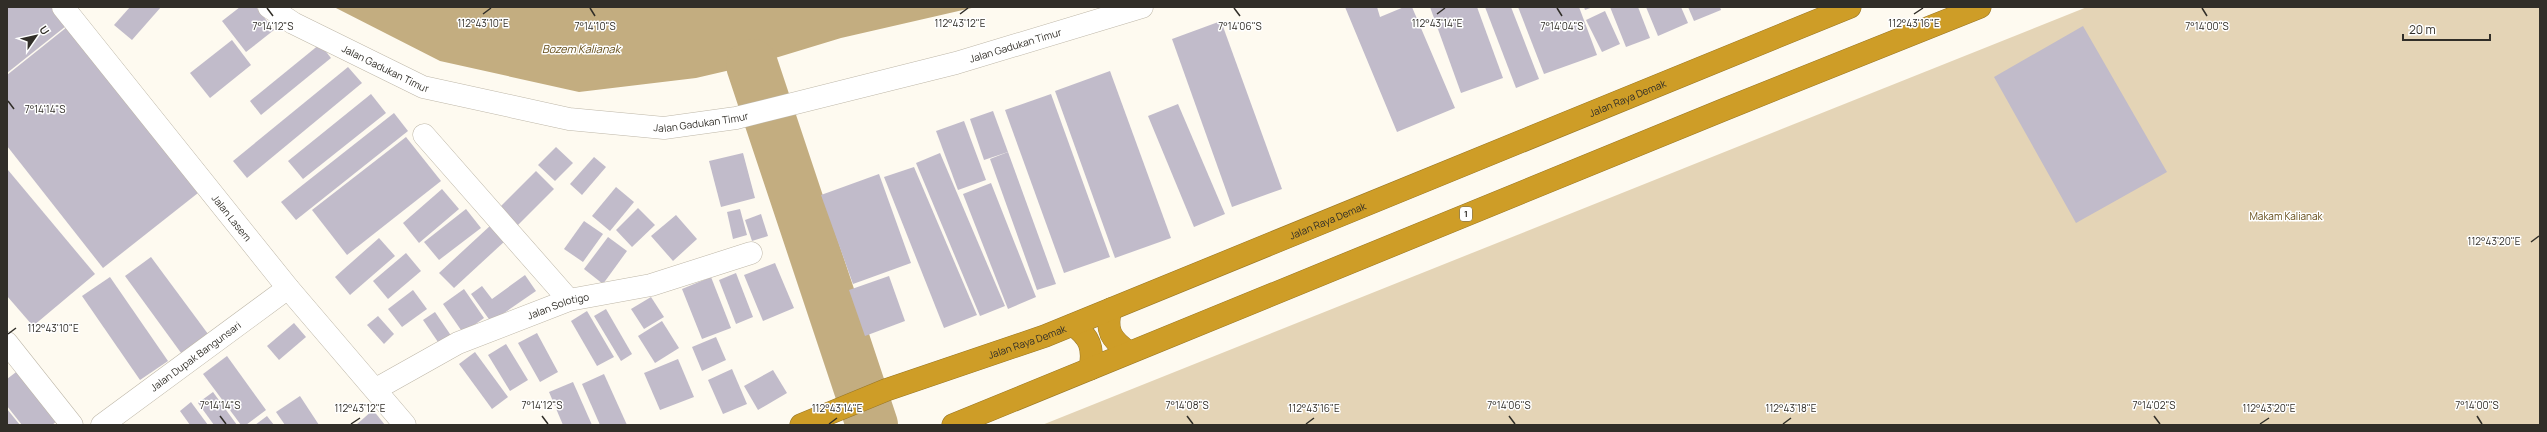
<svg xmlns="http://www.w3.org/2000/svg" width="2547" height="432" viewBox="0 0 2547 432" font-family="Manrope,sans-serif">
  <style>
    .green { fill: #e4d4b6 }
    .water { fill: #c3ad80 }
    .lines { fill: none; stroke-linecap: round; stroke-linejoin: round }
    .river { stroke: #c3ad80; stroke-width: 52 }
    .building { fill: #c1bbca }
    .street-casing { stroke: #beb7a8; stroke-width: 23 }
    .highway-casing { stroke: #977627; stroke-width: 23 }
    .street { stroke: #fff; stroke-width: 22 }
    .highway { stroke: #ce9d27; stroke-width: 22 }
    .ticks { fill: none; stroke: #312e28; stroke-width: 1.5 }
    .labels { text-anchor: middle; stroke-width: 3; stroke-linejoin: round; paint-order: stroke }
    .shield { fill: #fff; stroke: #6f6d68; stroke-width: 1 }
    .shield-label { font-size: 9px; font-weight: bold; fill: #312e28 }
    .street-label { font-size: 10px; fill: #312e28; stroke: #fff }
    .park-label { font-size: 10px; fill: #674f1b; stroke: #fff }
    .water-label { font-size: 11px; font-style: italic; fill: #644d18; stroke: #fff }
    .ticks-label { font-size: 10px; text-anchor: middle; fill: #312e28; stroke: #fff; stroke-width: 3; stroke-linejoin: round; paint-order: stroke }
  </style>
  <rect width="100%" height="100%" fill="#fefaf0"/>
  <!-- green -->
  <path class="green" d="M2087,7H2540V425H1042Z"/>
  <!-- water -->
  <path class="water" d="M334,7H976L841,38L752,65L696,78L579,92L440,61Z"/>
  <g class="lines">
    <!-- river -->
    <path class="river" d="M752,65L872,425"/>
  </g>
  <!-- building -->
  <g class="building">
    <path d="M7,7H52L66,26L7,73Z"/>
    <path d="M130,7H161L132,40L114,25Z"/>
    <path d="M240,7H256L274,30L246,52L222,21Z"/>
    <path d="M1345,7H1377L1380,17L1404,7H1412L1455,108L1397,132Z"/>
    <path d="M1430,7H1477L1503,78L1461,93Z"/>
    <path d="M1485,7H1511L1539,79L1516,88Z"/>
    <path d="M1518,7H1579L1597,55L1544,74Z"/>
    <path d="M1584,7H1593L1585,10Z"/>
    <path d="M1610,7H1638L1650,38L1626,47Z"/>
    <path d="M1646,7H1681L1688,23L1658,36Z"/>
    <path d="M1688,7H1720L1721,10L1694,21Z"/>
    <path d="M1605,11L1620,44L1602,52L1586,20Z"/>
    <path d="M1221,21L1282,189L1232,207L1172,39Z"/>
    <path d="M2083,26L2167,172L2076,223L1994,77Z"/>
    <path d="M67,27L198,193L103,268L7,146V75Z"/>
    <path d="M232,40L251,65L210,98L190,73Z"/>
    <path d="M320,44L331,58L261,115L250,101Z"/>
    <path d="M348,67L362,83L247,178L233,161Z"/>
    <path d="M1110,71L1171,238L1115,258L1055,91Z"/>
    <path d="M371,94L386,113L303,179L288,161Z"/>
    <path d="M1051,94L1110,257L1064,273L1005,110Z"/>
    <path d="M1178,104L1225,214L1194,227L1148,116Z"/>
    <path d="M993,111L1008,152L984,160L970,119Z"/>
    <path d="M394,113L408,131L296,220L281,202Z"/>
    <path d="M964,121L986,180L958,190L936,131Z"/>
    <path d="M406,137L441,181L347,255L312,210Z"/>
    <path d="M556,147L573,163L555,181L538,165Z"/>
    <path d="M1008,152L1056,284L1037,290L990,159Z"/>
    <path d="M743,153L755,198L721,207L709,161Z"/>
    <path d="M940,153L1005,306L980,316L916,163Z"/>
    <path d="M594,157L606,167L582,195L570,184Z"/>
    <path d="M914,167L977,315L944,328L884,177Z"/>
    <path d="M8,170L95,274L33,326L7,296Z"/>
    <path d="M536,171L554,189L517,226L499,208Z"/>
    <path d="M879,174L911,263L853,284L821,195Z"/>
    <path d="M991,183L1036,297L1008,309L963,194Z"/>
    <path d="M616,187L634,202L610,231L592,216Z"/>
    <path d="M442,189L459,209L419,243L403,223Z"/>
    <path d="M638,208L655,225L632,247L616,230Z"/>
    <path d="M466,209L481,228L439,260L424,242Z"/>
    <path d="M740,209L747,235L733,239L727,212Z"/>
    <path d="M761,214L768,236L752,241L745,220Z"/>
    <path d="M676,215L697,239L673,261L651,236Z"/>
    <path d="M584,221L603,234L583,262L564,249Z"/>
    <path d="M491,225L505,241L454,288L439,273Z"/>
    <path d="M608,237L627,251L603,284L584,269Z"/>
    <path d="M379,238L395,256L350,295L335,277Z"/>
    <path d="M406,253L421,271L388,299L373,281Z"/>
    <path d="M151,257L211,338L184,357L125,276Z"/>
    <path d="M775,263L794,308L763,321L744,275Z"/>
    <path d="M736,273L753,317L736,324L719,280Z"/>
    <path d="M525,275L536,291L491,322L471,294L482,286L492,299Z"/>
    <path d="M889,276L905,321L865,336L849,290Z"/>
    <path d="M110,277L168,361L140,380L82,296Z"/>
    <path d="M711,277L731,328L702,339L682,289Z"/>
    <path d="M464,289L484,318L463,333L443,304Z"/>
    <path d="M413,290L427,309L402,327L388,309Z"/>
    <path d="M651,297L664,317L644,329L631,309Z"/>
    <path d="M606,309L632,354L621,361L594,316Z"/>
    <path d="M587,311L614,357L597,366L571,321Z"/>
    <path d="M435,312L452,337L440,345L423,320Z"/>
    <path d="M378,316L394,334L384,344L367,325Z"/>
    <path d="M662,321L679,348L655,363L638,336Z"/>
    <path d="M294,323L306,337L279,360L267,346Z"/>
    <path d="M537,333L558,372L540,382L518,343Z"/>
    <path d="M716,337L726,360L702,371L692,347Z"/>
    <path d="M506,344L528,380L510,391L488,355Z"/>
    <path d="M475,352L508,397L492,409L459,364Z"/>
    <path d="M227,356L266,410L246,425H241L203,374Z"/>
    <path d="M678,359L694,397L660,410L644,373Z"/>
    <path d="M24,366L63,416L52,425H22L7,406V379Z"/>
    <path d="M732,369L747,404L723,414L708,380Z"/>
    <path d="M773,370L787,393L758,410L744,386Z"/>
    <path d="M604,374L627,425H600L582,384Z"/>
    <path d="M573,382L592,425H563L549,392Z"/>
    <path d="M213,392L237,425H214L198,403Z"/>
    <path d="M300,396L319,425H285L276,412Z"/>
    <path d="M191,402L208,425H190L180,411Z"/>
    <path d="M7,409L20,425H7Z"/>
    <path d="M373,410L385,425H356Z"/>
    <path d="M267,416L274,425H255Z"/>
  </g>
  <g class="lines">
    <!-- street casing -->
    <g class="street-casing">
      <g id="street">
        <path id="s1" d="M63,7L288,288L405,425"/>
        <path id="s2" d="M269,7L293,23L423,87L569,119L664,128L736,118L956,63L1142,7"/>
        <path d="M424,135L569,300"/>
        <path d="M7,343L72,425"/>
        <path id="s3" d="M376,389L458,343L569,300L651,285L751,253"/>
        <path id="s4" d="M102,425L288,288"/>
      </g>
    </g>
    <!-- highway casing -->
    <g class="highway-casing">
      <g id="highway">
        <path d="M1111,309C1105,330 1111,340 1129,352"/>
        <path d="M1073,325C1090,337 1094,348 1090,369"/>
        <path id="s5" d="M801,425L886,390L1045,336L1850,7"/>
        <path d="M953,425L1723,110L1980,7"/>
      </g>
    </g>
    <!-- street -->
    <use href="#street" class="street"/>
    <!-- highway -->
    <use href="#highway" class="highway"/>
  </g>
  <!-- ticks -->
  <path class="ticks" d="M267,8L273,16M590,8L595,16M1234,8L1240,16M1557,8L1562,16M2202,8L2207,16M483,14L491,8M960,14L968,8M1437,14L1445,8M1914,14L1923,8M8,101L14,109M2531,242L2539,236M8,334L16,328M220,416L226,424M542,416L548,424M1187,416L1193,424M1509,416L1515,424M2154,416L2160,424M2477,416L2482,424M351,424L360,418M829,424L837,418M1306,424L1314,418M1783,424L1791,418M2260,424L2269,418"/>
  <g class="labels">
    <!-- shield labels -->
    <rect class="shield" x="1460" y="207" width="12" height="14" rx="3"/>
    <g class="shield-label">
      <text x="1466" y="217">1</text>
    </g>
    <!-- street labels -->
    <g class="street-label">
      <text dy="4" stroke="none"><textPath href="#s2" startOffset="780">Jalan Gadukan Timur</textPath></text>
      <text dy="4" stroke="none"><textPath href="#s2" startOffset="132">Jalan Gadukan Timur</textPath></text>
      <text dy="4" stroke="none"><textPath href="#s5" startOffset="889">Jalan Raya Demak</textPath></text>
      <text dy="4" stroke="none"><textPath href="#s2" startOffset="456">Jalan Gadukan Timur</textPath></text>
      <text dy="4" stroke="none"><textPath href="#s1" startOffset="270">Jalan Lasem</textPath></text>
      <text dy="4" stroke="none"><textPath href="#s5" startOffset="565">Jalan Raya Demak</textPath></text>
      <text dy="4" stroke="none"><textPath href="#s3" startOffset="201">Jalan Solotigo</textPath></text>
      <text dy="4" stroke="none"><textPath href="#s5" startOffset="241">Jalan Raya Demak</textPath></text>
      <text dy="4" stroke="none"><textPath href="#s4" startOffset="116">Jalan Dupak Bangunsari</textPath></text>
    </g>
    <!-- park labels -->
    <g class="park-label">
      <text x="2286" y="220">Makam Kalianak</text>
    </g>
    <!-- water labels -->
    <g class="water-label">
      <text x="581" y="53">Bozem Kalianak</text>
    </g>
  </g>
  <g class="ticks-label">
    <text x="483" y="27">112°43'10"E</text>
    <text x="960" y="27">112°43'12"E</text>
    <text x="1437" y="27">112°43'14"E</text>
    <text x="1914" y="27">112°43'16"E</text>
    <text x="1240" y="30">7°14'06"S</text>
    <text x="1562" y="30">7°14'04"S</text>
    <text x="2207" y="30">7°14'00"S</text>
    <text x="273" y="30">7°14'12"S</text>
    <text x="595" y="30">7°14'10"S</text>
    <text x="45" y="113">7°14'14"S</text>
    <text x="2494" y="245">112°43'20"E</text>
    <text x="53" y="332">112°43'10"E</text>
    <text x="220" y="409">7°14'14"S</text>
    <text x="542" y="409">7°14'12"S</text>
    <text x="1187" y="409">7°14'08"S</text>
    <text x="1509" y="409">7°14'06"S</text>
    <text x="2154" y="409">7°14'02"S</text>
    <text x="2477" y="409">7°14'00"S</text>
    <text x="360" y="412">112°43'12"E</text>
    <text x="837" y="412">112°43'14"E</text>
    <text x="1314" y="412">112°43'16"E</text>
    <text x="1791" y="412">112°43'18"E</text>
    <text x="2269" y="412">112°43'20"E</text>
  </g>
  <!-- border -->
  <rect width="2547" height="432" fill="none" stroke="#312e28" stroke-width="16"/>
  <!-- north arrow -->
  <g transform="translate(36 36) rotate(56)" stroke="#ffffff" stroke-width="3" paint-order="stroke">
  <path d="M0-3L7 15L0 10L-7 15Z" fill="#312e28"/>
  <text y="-6" font-size="11" font-weight="bold" text-anchor="middle" fill="#312e28">U</text>
  </g>
  <!-- scale -->
  <path d="M2403 34v6h87v-6" fill="none" stroke="#312e28" stroke-width="2"/>
  <text x="2409" y="34" font-size="12" fill="#312e28" stroke="#ffffff" stroke-width="3" paint-order="stroke">20 m</text>
</svg>
